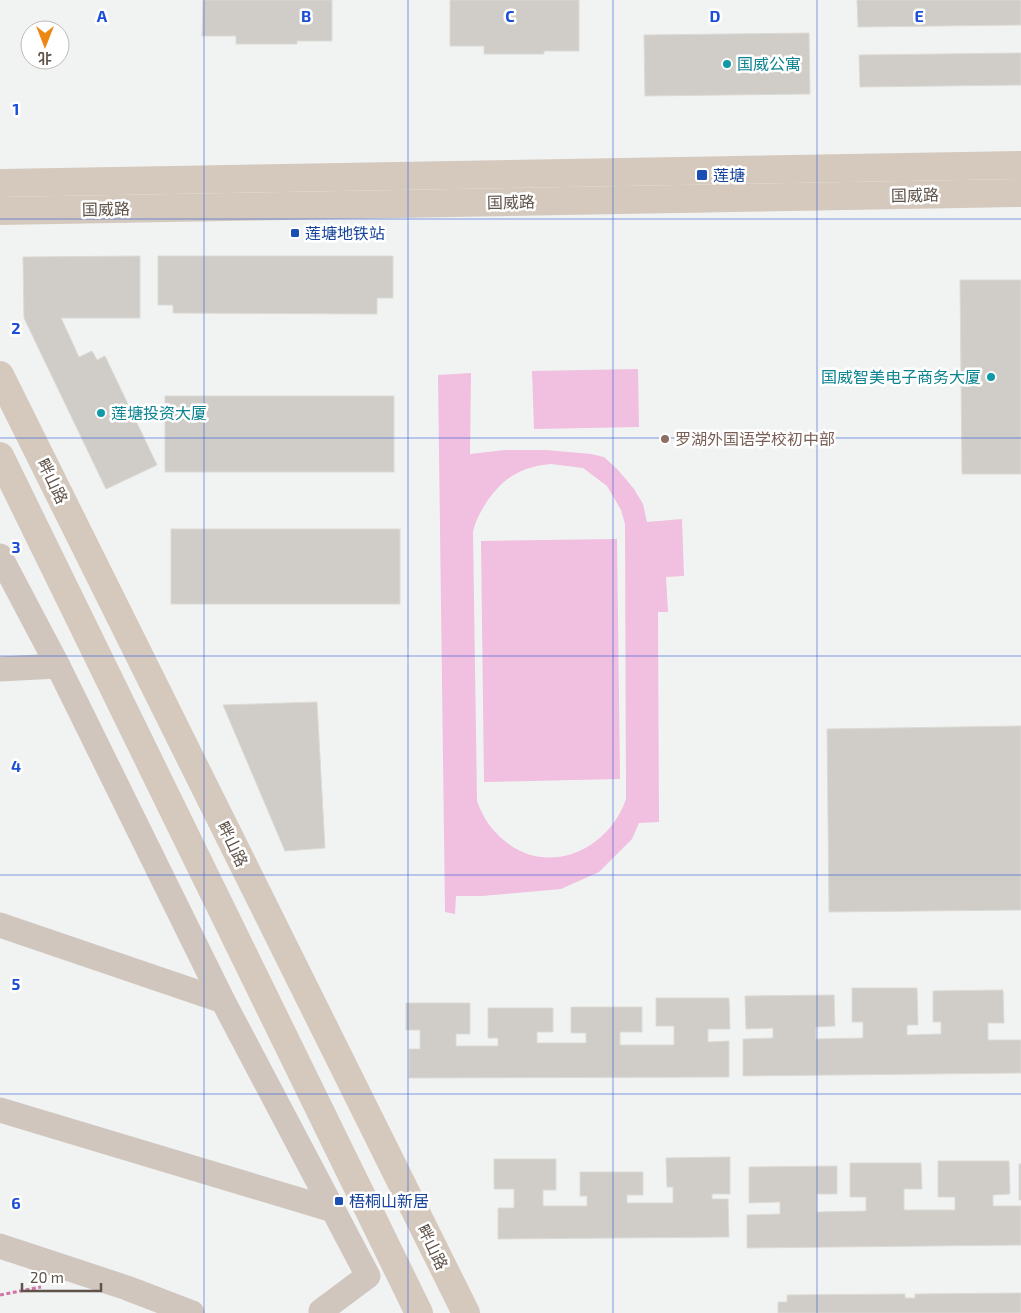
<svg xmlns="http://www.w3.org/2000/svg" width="1021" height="1313" viewBox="0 0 1021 1313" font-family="'Exo 2','Noto Sans SC',sans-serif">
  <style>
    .green { fill: #f1bfdf; fill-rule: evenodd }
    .building { fill: #d0cdc8; stroke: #dcdad5 }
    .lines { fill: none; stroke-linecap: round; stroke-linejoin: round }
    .path { stroke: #d175a5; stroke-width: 3; stroke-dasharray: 4 2.5; stroke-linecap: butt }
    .street { stroke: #d0c6be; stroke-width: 25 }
    .secondary { stroke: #d5c9be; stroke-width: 28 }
    .grid { fill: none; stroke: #1d4ed8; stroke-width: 1; stroke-opacity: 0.55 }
    .culture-dot { fill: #0f9aa8; stroke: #fff; stroke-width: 2 }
    .transit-dot { fill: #1a4fb4; stroke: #fff; stroke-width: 2 }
    .education-dot { fill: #8d6e63; stroke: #fff; stroke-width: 2 }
    .labels { text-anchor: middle; stroke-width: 5; stroke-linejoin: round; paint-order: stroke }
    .culture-label { font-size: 16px; fill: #0d838f; stroke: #fff; text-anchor: start }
    .transit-label { font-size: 16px; fill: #164399; stroke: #fff; text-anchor: start }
    .street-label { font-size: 16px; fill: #5f5248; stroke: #fff }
    .education-label { font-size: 16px; fill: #785e54; stroke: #fff; text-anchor: start }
    .grid-label { font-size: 16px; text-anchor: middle; font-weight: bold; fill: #1d4ed8; stroke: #fff; stroke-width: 5; stroke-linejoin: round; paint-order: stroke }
  </style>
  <rect width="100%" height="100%" fill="#f1f3f3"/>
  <!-- green -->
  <g class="green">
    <path d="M638,369L639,427L534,429L532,371Z"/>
    <path d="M471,373L470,454L505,450H546L591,454L604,457L618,470L634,489L643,504L647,522L682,519L684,576L666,577L668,612H658L659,822L639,823L632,839L599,872L561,889L482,896H456L455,914L445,912L438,375ZM551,464L583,468L607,486L621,510L625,524L626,799C609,849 550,877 506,842C492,831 483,818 477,801L473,532C475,521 480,513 486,503C503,478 520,467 551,464Z"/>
    <path d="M617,539L620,779L484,782L481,541Z"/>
  </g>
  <!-- building -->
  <g class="building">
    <path d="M203,0H332V41H297V44H236V36H202Z"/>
    <path d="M450,0H579V51H544V54H484V46H450Z"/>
    <path d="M857,0H1021V25L858,27Z"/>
    <path d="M809,33L810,94L645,96L644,35Z"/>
    <path d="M1021,53V85L860,87L859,55Z"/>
    <path d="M140,256V318H61L79,357L92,351L97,360L105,356L157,465L106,489L24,318L23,257Z"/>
    <path d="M158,256H393V298H377V314L173,313V305H158Z"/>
    <path d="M960,280H1021V474H962Z"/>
    <rect x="165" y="396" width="229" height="76"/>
    <rect x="171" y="529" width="229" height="75"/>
    <path d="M317,702L325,848L285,851L223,705Z"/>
    <path d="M1021,726V910L829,912L827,729Z"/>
    <path d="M852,988H917L918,1025H907V1035L941,1034V1022H933V991L1003,990L1004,1023H988V1040H1021V1073L743,1076V1039L773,1038V1028L746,1029L745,996L834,995L835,1026L816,1027V1039L863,1038V1022H852Z"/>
    <path d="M656,998H729L730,1029H708V1042L729,1041V1077L409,1078V1049H420V1030H406V1003H470V1034H456V1046H498V1038H488V1008H553V1032H537V1043H586V1033H571V1007H642V1032H620V1045H674V1026H656Z"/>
    <path d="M730,1157V1194H712V1199H728L729,1237L498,1239V1208H514V1189H494V1159H556V1190H543V1206H587V1196H580V1172H643V1195H627V1203H673V1187H667L666,1158Z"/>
    <path d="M938,1161H1009L1010,1194L993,1195V1206H1021V1245L747,1248V1215L780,1214V1202L749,1203V1167L837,1166V1194H817V1212L866,1211V1197H850V1163H921L922,1189H904V1210H955V1197H938Z"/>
    <rect x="1019" y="1164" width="2" height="36"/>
    <path d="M1021,1293V1313H778V1302H787V1295L905,1294V1298H915V1294Z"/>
  </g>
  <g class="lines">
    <!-- path -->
    <path class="path" d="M0,1295L41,1287"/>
    <!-- street -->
    <g class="street">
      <path d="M0,556L58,666L223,1001L368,1276L321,1311"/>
      <path d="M0,669L58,666"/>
      <path d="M0,925L223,1001"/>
      <path d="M0,1110L333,1210"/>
      <path d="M0,1246L127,1288L192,1313"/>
    </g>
    <!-- secondary -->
    <g class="secondary">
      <path d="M0,183L1021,165"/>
      <path d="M0,211L1021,193"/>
      <path d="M0,375L466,1313"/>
      <path d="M0,456L419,1313"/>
    </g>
  </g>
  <!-- grid -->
  <path class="grid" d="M204,0V1313M408,0V1313M613,0V1313M817,0V1313M0,219H1021M0,438H1021M0,656H1021M0,875H1021M0,1094H1021"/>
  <!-- markers -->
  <g class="culture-dot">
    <circle cx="727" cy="64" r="5"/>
    <circle cx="991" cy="377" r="5"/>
    <circle cx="101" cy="413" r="5"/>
  </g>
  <g class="transit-dot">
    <rect x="696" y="169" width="12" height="12" rx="2.5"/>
    <rect x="290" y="228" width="10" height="10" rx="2.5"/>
    <rect x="334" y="1196" width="10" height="10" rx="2.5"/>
  </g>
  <circle class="education-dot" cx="665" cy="439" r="5"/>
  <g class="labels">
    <!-- culture labels -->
    <g class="culture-label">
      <text x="737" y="70">国威公寓</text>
      <text x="981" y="383" text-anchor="end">国威智美电子商务大厦</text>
      <text x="111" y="419">莲塘投资大厦</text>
    </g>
    <!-- transit labels -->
    <g class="transit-label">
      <text x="713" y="181">莲塘</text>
      <text x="305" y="239">莲塘地铁站</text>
      <text x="349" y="1207">梧桐山新居</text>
    </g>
    <!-- street labels -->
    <g class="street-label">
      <text transform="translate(915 195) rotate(-1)" y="6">国威路</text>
      <text transform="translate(511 202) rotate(-1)" y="6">国威路</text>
      <text transform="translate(106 209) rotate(-1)" y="6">国威路</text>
      <text transform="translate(53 481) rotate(64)" y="6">畔山路</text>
      <text transform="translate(233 844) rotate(64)" y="6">畔山路</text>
      <text transform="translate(433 1247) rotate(64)" y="6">畔山路</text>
    </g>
    <!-- education labels -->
    <g class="education-label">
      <text x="675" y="445">罗湖外国语学校初中部</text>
    </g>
  </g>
  <g class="grid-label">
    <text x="102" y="22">A</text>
    <text x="306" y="22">B</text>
    <text x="510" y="22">C</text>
    <text x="715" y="22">D</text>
    <text x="919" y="22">E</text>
    <text x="16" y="115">1</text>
    <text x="16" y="334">2</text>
    <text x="16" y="553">3</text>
    <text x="16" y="772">4</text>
    <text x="16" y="990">5</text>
    <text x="16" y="1209">6</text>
  </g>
  <!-- north arrow -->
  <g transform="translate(45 45) rotate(180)"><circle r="24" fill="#ffffff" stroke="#bfbab6"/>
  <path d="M0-4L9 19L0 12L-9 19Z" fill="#eb8712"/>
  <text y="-8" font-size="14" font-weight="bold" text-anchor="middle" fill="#5f5248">北</text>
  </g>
  <!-- scale -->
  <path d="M22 1283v8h79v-8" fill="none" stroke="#5f5248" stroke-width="2.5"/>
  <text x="30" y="1283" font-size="15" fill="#5f5248" stroke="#ffffff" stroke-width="4" paint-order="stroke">20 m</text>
</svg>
